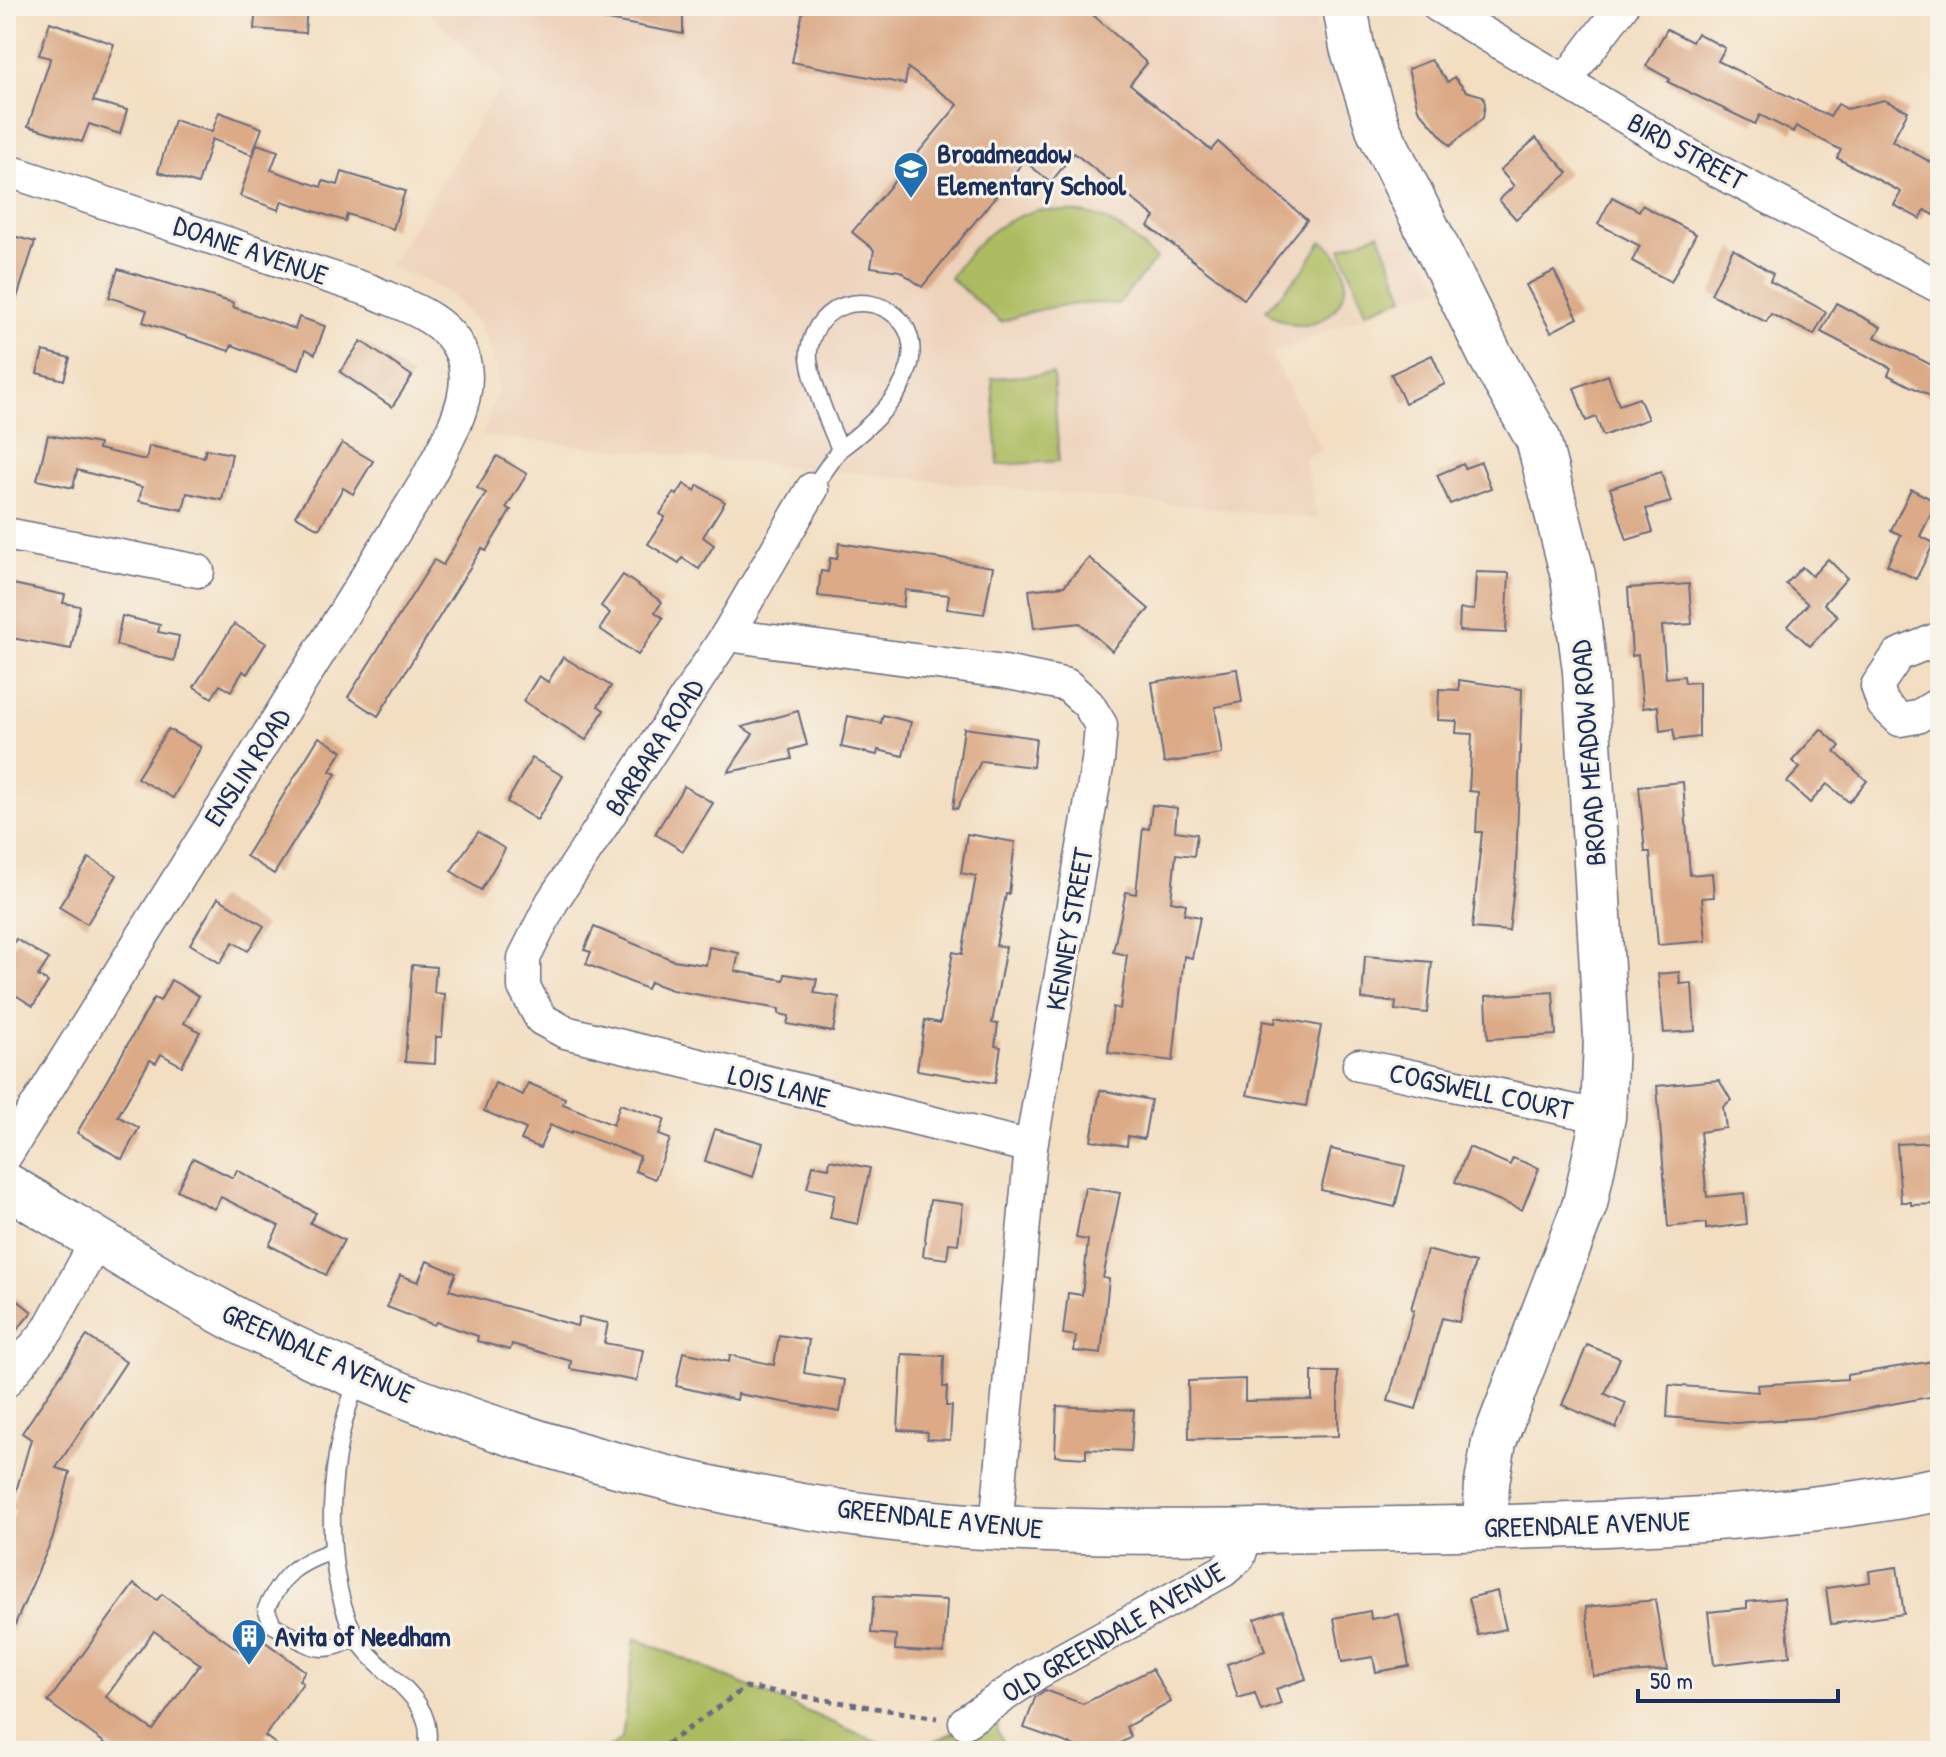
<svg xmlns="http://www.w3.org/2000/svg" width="1946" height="1757" viewBox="0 0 1946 1757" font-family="'Patrick Hand',sans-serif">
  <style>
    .built { fill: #eed2bb }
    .green { fill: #acbb5e; stroke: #64755e; stroke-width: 2 }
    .building { fill: #dcaa87; fill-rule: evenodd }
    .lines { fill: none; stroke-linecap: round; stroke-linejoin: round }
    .lane-casing { stroke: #676c81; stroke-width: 19 }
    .street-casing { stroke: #676c81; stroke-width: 35 }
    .secondary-casing { stroke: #676c81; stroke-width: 47 }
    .path { stroke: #676c81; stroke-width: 5; stroke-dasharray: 6 6; stroke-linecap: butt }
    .lane { stroke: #fff; stroke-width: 16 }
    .street { stroke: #fff; stroke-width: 32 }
    .secondary { stroke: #fff; stroke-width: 44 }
    .labels { text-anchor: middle; stroke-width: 6; stroke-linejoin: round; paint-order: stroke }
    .street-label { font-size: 28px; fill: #1b2f5e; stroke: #f7f3e8 }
    .poi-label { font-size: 28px; font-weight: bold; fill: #1b2f5e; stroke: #f7f3e8; text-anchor: start }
  </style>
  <rect width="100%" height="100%" fill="#f7f3e8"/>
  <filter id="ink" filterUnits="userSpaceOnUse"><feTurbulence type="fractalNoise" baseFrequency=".0125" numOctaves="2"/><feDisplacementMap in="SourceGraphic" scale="16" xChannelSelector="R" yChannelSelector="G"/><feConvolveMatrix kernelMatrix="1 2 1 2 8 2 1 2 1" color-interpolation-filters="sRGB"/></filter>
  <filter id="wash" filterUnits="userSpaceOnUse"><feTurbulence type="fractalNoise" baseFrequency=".006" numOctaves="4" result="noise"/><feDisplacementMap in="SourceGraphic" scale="32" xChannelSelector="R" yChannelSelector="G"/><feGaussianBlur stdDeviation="1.8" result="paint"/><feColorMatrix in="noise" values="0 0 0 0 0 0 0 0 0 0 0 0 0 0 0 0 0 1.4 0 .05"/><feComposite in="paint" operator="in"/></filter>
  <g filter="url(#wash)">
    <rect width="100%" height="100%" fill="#f3dec1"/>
    <!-- built -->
    <path class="built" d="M421,6H1312L1336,92L1439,286L1271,354L1322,451L1304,458L1318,519L483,436L498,388L495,361L480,327L449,293L428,281L389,267L503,82Z"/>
    <!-- green -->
    <g class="green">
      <path d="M1036,210C1098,211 1111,216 1156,259L1118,304C1076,301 1040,307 1001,322L950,278C975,242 993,224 1036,210Z"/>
      <path d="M1379,233L1404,297L1366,312L1341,248Z"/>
      <path d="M1322,241C1380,280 1319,358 1266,310L1304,269Z"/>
      <path d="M1053,374L1059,461L998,465L992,378Z"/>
      <path d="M635,1638L899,1751H605L622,1738Z"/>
      <path d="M1000,1712L997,1731L1006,1747L1022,1751H912Z"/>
    </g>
    <g id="blocks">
      <!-- building -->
      <g class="building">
        <path d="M256,6H307L305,33L254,29Z"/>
        <path d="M592,6H683V34L591,17Z"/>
        <path d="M804,6H1083L1147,63L1130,84L1211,150L1218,142L1307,220L1244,299L1148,226L1155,217L1074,153L1051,182L1024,161L922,287L900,271L871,267L874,250L852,232L958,105L908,68L905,84L792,62Z"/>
        <path d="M50,22L114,44L93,101L127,110L120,134L89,124L82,142L28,126L49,63L50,58L39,55Z"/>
        <path d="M1667,29L1692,42L1697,33L1725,48L1718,61L1830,117L1838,104L1847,109L1884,100L1908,111L1892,141L1940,167V218L1925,210L1920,219L1894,205L1901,192L1837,158L1841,150L1796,126L1793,132L1760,115L1755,124L1668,82L1670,79L1646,66Z"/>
        <path d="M1431,60L1448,82L1454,77L1466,91L1483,96L1485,104L1483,118L1450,146L1418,109L1408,69Z"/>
        <path d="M219,112L262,128L252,155L212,139L198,184L158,172L174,120L212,132Z"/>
        <path d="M1536,138L1568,173L1516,219L1499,200L1514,186L1500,170Z"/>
        <path d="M257,144L278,151L271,170L321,187L323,181L338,185L342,172L405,191L393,229L347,214L345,221L282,201L279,210L240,196Z"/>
        <path d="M1612,197L1639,211L1642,205L1696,234L1671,282L1632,261L1640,246L1598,224Z"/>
        <path d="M6,234L35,242L10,319L6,318Z"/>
        <path d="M1733,249L1773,274L1770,281L1826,312L1814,335L1771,314L1766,322L1711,294Z"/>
        <path d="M118,269L234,303L233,307L295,329L299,317L325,326L315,354L306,349L299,370L232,345L229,351L143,322L147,310L109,297Z"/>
        <path d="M1554,271L1578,318L1551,332L1526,285Z"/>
        <path d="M1836,303L1881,327L1875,337L1940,369V401L1888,375L1891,368L1821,332Z"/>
        <path d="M361,341L412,376L392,407L340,372Z"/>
        <path d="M43,351L70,358L64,380L37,373Z"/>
        <path d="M1432,355L1445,384L1405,403L1391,374Z"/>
        <path d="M1608,375L1619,405L1639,398L1648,419L1603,436L1596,417L1586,421L1574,388Z"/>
        <path d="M48,435L99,444L98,449L146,460L149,446L204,457L206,449L232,454L222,500L187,493L183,510L139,501L142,487L77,470L73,488L37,480Z"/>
        <path d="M342,443L373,461L353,494L343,488L319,529L295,516Z"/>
        <path d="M497,456L527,474L506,508L511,510L486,551L482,548L378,716L348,697L434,560L443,565L486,493L477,488Z"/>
        <path d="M1481,462L1491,488L1450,504L1437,475L1463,464L1465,468Z"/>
        <path d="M1661,472L1671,502L1646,509L1653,532L1627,540L1610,488Z"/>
        <path d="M684,484L695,491L698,485L725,502L703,537L714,545L699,569L682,558L679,563L648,544L665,517L660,514L674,493L677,495Z"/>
        <path d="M1911,489L1937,502L1920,536L1934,543L1916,579L1887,565L1901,535L1891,530Z"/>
        <path d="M839,543L993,567L984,614L947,609L949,595L905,590L903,607L818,596L821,571L828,572L830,558L837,559Z"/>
        <path d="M1089,558L1149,609L1112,651L1080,623L1034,628L1029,590L1064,586Z"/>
        <path d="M1828,559L1847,578L1824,604L1838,616L1810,646L1788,626L1808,604L1786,584L1802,567L1812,576Z"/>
        <path d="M1476,572L1509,573L1506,633L1459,631L1460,609L1474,610Z"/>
        <path d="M623,575L662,602L655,612L663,618L638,655L600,629L610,613L601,606Z"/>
        <path d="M8,583L65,595L63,603L80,606L71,649L6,637Z"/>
        <path d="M1689,584L1692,624L1662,626L1666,678L1684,676L1685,683L1699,682V737L1675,740L1673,729L1660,731L1658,706L1643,708L1638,655L1632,656L1628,588Z"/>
        <path d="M122,616L160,625L158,632L179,636L174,661L116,645Z"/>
        <path d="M234,624L266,643L247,674L243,671L231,691L220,685L212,698L194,687Z"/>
        <path d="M563,657L611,686L598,706L604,710L586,740L523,701L539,676L548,682Z"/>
        <path d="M1237,669L1242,702L1215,707L1222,754L1164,763L1152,682Z"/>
        <path d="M1459,680L1522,689L1516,869L1509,931L1472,928L1482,832H1476L1478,792L1469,791L1472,734L1456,733L1457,721L1438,720L1439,689L1459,690Z"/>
        <path d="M798,711L807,745L790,750L792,759L728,772L753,734L742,727Z"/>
        <path d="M883,715L911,722L903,756L878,750L877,755L841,747L848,716L881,723Z"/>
        <path d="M964,728L1036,738L1033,767L981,761L957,809L953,808Z"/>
        <path d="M168,729L201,747L173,798L137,778Z"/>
        <path d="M1821,729L1840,746L1835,752L1867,781L1849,802L1827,784L1810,803L1787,782L1800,768L1792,761Z"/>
        <path d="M319,737L342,751L330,771L336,774L274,874L246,856Z"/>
        <path d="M532,758L563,776L537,820L507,802Z"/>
        <path d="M1683,782L1690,875L1712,873L1714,897L1702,898L1706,941L1658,945L1650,852H1645L1639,786Z"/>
        <path d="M684,786L713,803L683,851L655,834Z"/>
        <path d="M1152,805L1177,808L1175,831L1197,834L1194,856L1176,854L1171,901L1186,904L1184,914L1200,917L1192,958L1184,956L1173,1061L1108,1053L1113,1007L1120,1009L1127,955L1113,952L1126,892L1136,894L1143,828L1149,829Z"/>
        <path d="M478,832L505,849L481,890L451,871Z"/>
        <path d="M967,834L1015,842L1009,894H1006L996,945L1006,947L992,1023L998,1024L995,1046L1001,1047L995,1083L917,1070L925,1020L940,1023L953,952L962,954L976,876L961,873Z"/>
        <path d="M89,858L117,875L87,924L59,907Z"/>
        <path d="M218,898L264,926L248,951L233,942L220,963L190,944Z"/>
        <path d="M594,927L673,960L706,965L709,947L739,953L735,971L784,980L785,974L817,979L814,993L839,997L833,1032L787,1024L789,1016L779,1014V1009L672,990L650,982L647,989L586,964L591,952L584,950Z"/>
        <path d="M16,939L49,959L38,976L48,982L33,1006L6,989V956Z"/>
        <path d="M1365,956L1432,962L1427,1013L1395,1010L1396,1002L1362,999Z"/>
        <path d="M412,965L436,967L434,993L445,994L442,1037H436L435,1064L405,1062Z"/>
        <path d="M1679,972L1680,984L1692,983L1695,1031L1664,1033L1658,974Z"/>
        <path d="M171,980L199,996L184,1023L200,1032L182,1066L161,1054L156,1063L150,1060L118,1116L139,1128L122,1159L77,1133L154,998L160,1001Z"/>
        <path d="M1553,992L1556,1035L1488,1039L1486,996Z"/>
        <path d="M1276,1017L1321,1026L1306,1106L1247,1095L1263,1021L1275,1023Z"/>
        <path d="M1719,1080L1731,1100L1723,1107L1726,1128L1700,1132L1707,1197L1744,1193L1747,1224L1706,1229V1223L1668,1227L1657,1086Z"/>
        <path d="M495,1083L523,1095L528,1083L565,1098L563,1104L613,1125L620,1104L665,1119L659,1135L670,1139L655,1179L635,1171L640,1156L572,1131L571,1134L550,1125L540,1148L521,1140L526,1129L484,1111Z"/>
        <path d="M1100,1090L1151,1100L1144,1139L1128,1136L1127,1146L1091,1140Z"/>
        <path d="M715,1129L763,1143L753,1177L705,1161Z"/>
        <path d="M1934,1142L1936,1164H1940L1938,1204L1911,1205V1202H1901L1897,1144Z"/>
        <path d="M1469,1147L1510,1165L1513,1158L1539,1168L1522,1210L1455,1182Z"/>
        <path d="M1331,1149L1405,1166L1395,1207L1321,1190Z"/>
        <path d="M193,1158L233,1178L237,1170L316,1213L310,1223L344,1240L326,1275L269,1245L279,1226L221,1197L214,1209L177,1190Z"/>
        <path d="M830,1160L870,1168L858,1224L830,1218L835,1194L807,1188L813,1165L829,1168Z"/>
        <path d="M1085,1187L1120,1193L1103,1278L1109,1279L1101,1354L1074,1351L1076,1336L1063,1334L1068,1293L1082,1295L1088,1240L1076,1238Z"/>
        <path d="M930,1200L963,1204L958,1244L949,1243L947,1259L923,1256Z"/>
        <path d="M1427,1250L1475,1263L1459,1322L1442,1318L1416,1409L1388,1401L1414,1310L1411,1309Z"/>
        <path d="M427,1261L456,1273L449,1290L577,1326L579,1317L608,1323L604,1343L643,1350L637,1381L570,1369L571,1361L512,1344L510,1350L477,1341L478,1336L436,1322L434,1325L387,1307L400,1275L418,1282Z"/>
        <path d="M6,1291L32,1312L6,1343Z"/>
        <path d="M779,1335L809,1340L804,1373L845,1380L840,1412L738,1394L737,1400L676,1386L683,1352L729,1362L730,1355L774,1365Z"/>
        <path d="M87,1336L126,1362L56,1468L70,1472L53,1537L6,1645V1532L15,1511L11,1509L31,1439L22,1433Z"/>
        <path d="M1587,1345L1620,1358L1605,1394L1626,1403L1616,1428L1562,1405Z"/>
        <path d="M902,1354L944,1356L943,1387H947L946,1406H952L950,1440L927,1439V1432L898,1430Z"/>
        <path d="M1940,1360V1395L1822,1417L1736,1423L1667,1417L1669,1385L1758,1392L1757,1385L1847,1379V1375Z"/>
        <path d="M1312,1372H1338V1436L1189,1439L1188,1381L1245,1379V1401L1312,1400Z"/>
        <path d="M1057,1406L1134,1410L1131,1451L1086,1449V1458L1055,1456Z"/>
        <path d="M1897,1567L1904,1614L1831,1624L1826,1588L1870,1582L1869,1571Z"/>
        <path d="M134,1584L157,1600L162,1594L248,1657L261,1639L305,1671L299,1680L303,1683L265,1736L285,1751H116L48,1702ZM154,1631L200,1664L153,1730L106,1697Z"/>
        <path d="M1497,1591L1506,1629L1478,1635L1469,1598Z"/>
        <path d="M874,1596L947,1600L944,1653L895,1650L896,1635L871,1633Z"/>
        <path d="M1784,1598L1790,1656L1714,1665L1708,1612L1747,1608V1602Z"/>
        <path d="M1655,1600L1667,1670L1593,1676L1586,1607Z"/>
        <path d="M1283,1610L1306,1679L1276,1689L1281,1704L1261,1711L1255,1693L1238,1698L1227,1664L1265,1651L1255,1619Z"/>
        <path d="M1370,1611L1371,1619L1399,1614L1409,1666L1376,1672L1373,1657L1342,1662L1334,1618Z"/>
        <path d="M1152,1669L1171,1702L1126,1727L1131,1737L1106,1751H1090L1024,1728L1035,1698L1045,1690L1083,1704Z"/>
      </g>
    </g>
  </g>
  <g filter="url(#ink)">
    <use href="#blocks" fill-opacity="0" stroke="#676c81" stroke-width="2"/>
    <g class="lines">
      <!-- lane casing -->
      <g class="lane-casing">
        <g id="lane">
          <path d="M812,489L840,449C831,429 806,370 809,350C826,249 1010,324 840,449"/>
          <path d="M359,1378C328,1447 320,1565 354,1633C376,1676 440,1695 426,1751"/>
          <path d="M332,1551C296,1564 283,1573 266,1609L273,1625C308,1643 319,1660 356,1637"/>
        </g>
      </g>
      <!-- street casing -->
      <g class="street-casing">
        <g id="street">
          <path d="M1438,6L1699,161L1940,287"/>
          <path d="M1565,81L1622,6"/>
          <path d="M6,170L369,290C395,302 430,312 450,335C489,380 447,439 425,483L6,1155"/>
          <path d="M812,489L727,635L552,902L524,958V987L541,1019L565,1032L1031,1147"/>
          <path d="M6,534L198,571"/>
          <path d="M727,635L1004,672L1067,685L1088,704L1101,725L1098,761L1031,1147L996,1527"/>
          <path d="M1940,638L1898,655L1877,686L1883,704L1900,720L1917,717L1940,703"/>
          <path d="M1359,1065L1603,1117"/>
          <path d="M6,1381L48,1330L97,1240"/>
          <path d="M965,1722L1037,1673L1223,1571L1239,1557L1247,1532"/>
        </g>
      </g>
      <!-- secondary casing -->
      <g class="secondary-casing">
        <g id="secondary">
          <path d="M1345,6L1352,47L1379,131L1490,355L1538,439L1573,576L1585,671L1606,1038L1603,1117L1585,1204L1494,1442L1487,1483L1485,1528"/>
          <path d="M6,1185C86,1233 167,1284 250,1327C459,1432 722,1507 955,1525C1102,1536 1251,1531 1398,1529C1580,1526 1761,1524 1940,1489"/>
        </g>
      </g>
      <!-- path -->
      <path class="path" d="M657,1751L746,1687L937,1718"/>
      <!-- lane -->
      <use href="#lane" class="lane"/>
      <!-- street -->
      <use href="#street" class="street"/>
      <!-- secondary -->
      <use href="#secondary" class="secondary"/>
    </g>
  </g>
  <!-- icons -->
  <defs>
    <g id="school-pin" transform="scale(1.8)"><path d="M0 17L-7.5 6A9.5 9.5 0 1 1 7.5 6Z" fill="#1f6fb2" stroke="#f7f3e8"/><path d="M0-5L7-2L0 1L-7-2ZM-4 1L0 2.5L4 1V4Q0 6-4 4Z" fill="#fff"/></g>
    <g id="building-pin" transform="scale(1.8)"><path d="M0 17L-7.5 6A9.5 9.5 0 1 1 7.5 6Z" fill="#1f6fb2" stroke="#f7f3e8"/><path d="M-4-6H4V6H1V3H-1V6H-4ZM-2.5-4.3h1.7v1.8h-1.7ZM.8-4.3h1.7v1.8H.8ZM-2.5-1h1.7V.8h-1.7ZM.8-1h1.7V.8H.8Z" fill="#fff"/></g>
  </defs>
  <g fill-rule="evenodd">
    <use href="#school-pin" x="911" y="169"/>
    <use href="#building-pin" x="249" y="1636"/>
  </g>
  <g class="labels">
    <!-- street labels -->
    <g class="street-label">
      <text transform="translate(1687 151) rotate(29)" y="10">BIRD STREET</text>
      <text transform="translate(251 250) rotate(19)" y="10">DOANE AVENUE</text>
      <text transform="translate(654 747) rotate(-57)" y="10">BARBARA ROAD</text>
      <text transform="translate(1588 753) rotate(-94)" y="10">BROAD MEADOW ROAD</text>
      <text transform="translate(247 767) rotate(-57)" y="10">ENSLIN ROAD</text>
      <text transform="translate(1069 929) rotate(-80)" y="10">KENNEY STREET</text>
      <text transform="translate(779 1086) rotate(14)" y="10">LOIS LANE</text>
      <text transform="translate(1481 1091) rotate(12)" y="10">COGSWELL COURT</text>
      <text transform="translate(318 1353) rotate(24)" y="10">GREENDALE AVENUE</text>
      <text transform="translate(940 1518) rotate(6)" y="10">GREENDALE AVENUE</text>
      <text transform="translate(1587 1524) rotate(-2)" y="10">GREENDALE AVENUE</text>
      <text transform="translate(1113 1632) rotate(-30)" y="10">OLD GREENDALE AVENUE</text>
    </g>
    <!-- poi labels -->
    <g class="poi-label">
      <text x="937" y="163">Broadmeadow<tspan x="937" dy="32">Elementary School</tspan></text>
      <text x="275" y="1646">Avita of Needham</text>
    </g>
  </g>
  <!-- margin -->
  <rect width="1946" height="1757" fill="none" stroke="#f7f3e8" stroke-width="32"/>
  <!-- scale -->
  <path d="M1638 1689v12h200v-12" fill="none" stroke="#1b2f5e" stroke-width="4"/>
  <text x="1650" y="1689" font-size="24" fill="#1b2f5e" stroke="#f7f3e8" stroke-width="6" paint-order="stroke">50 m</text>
</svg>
